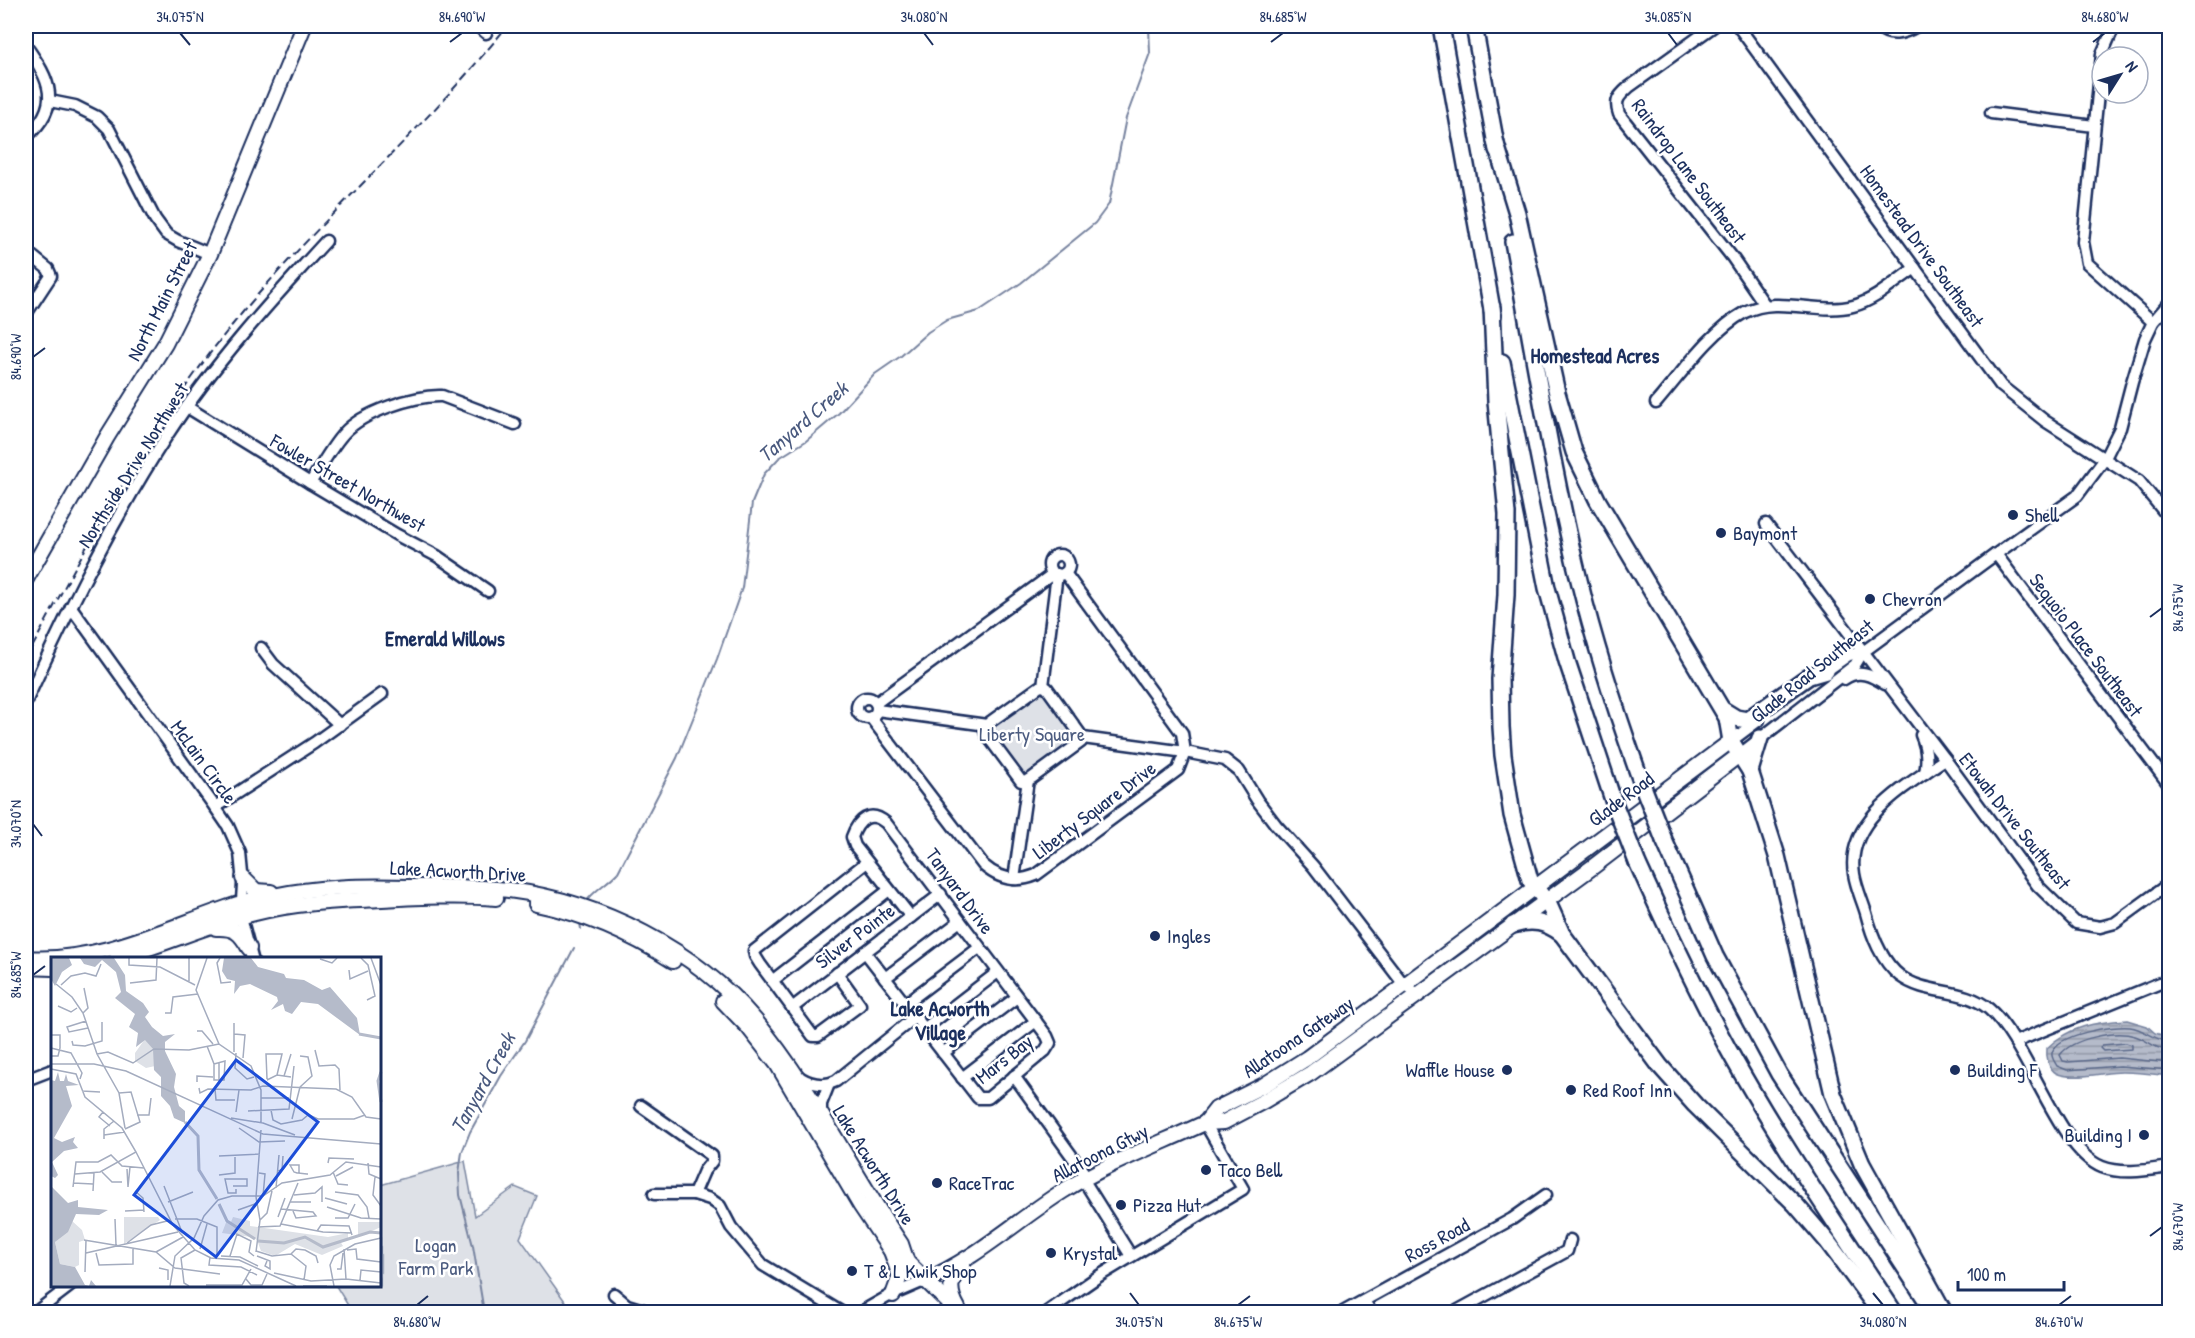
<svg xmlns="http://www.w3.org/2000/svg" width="2195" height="1338" viewBox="0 0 2195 1338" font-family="'Patrick Hand',sans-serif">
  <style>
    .green { fill: #dee1e7; stroke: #7c88a2; stroke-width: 1.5 }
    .water { fill: url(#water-rules); stroke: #77839f; stroke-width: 1.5 }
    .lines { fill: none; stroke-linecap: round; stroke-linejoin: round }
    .shore { stroke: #596789; stroke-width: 1.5 }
    .stream { stroke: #77839f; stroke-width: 2 }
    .minor-casing { stroke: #1b2f5e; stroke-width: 15 }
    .major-casing { stroke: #1b2f5e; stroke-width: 18 }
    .highway-casing { stroke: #1b2f5e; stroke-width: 20 }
    .minor { stroke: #fff; stroke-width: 10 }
    .major { stroke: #fff; stroke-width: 14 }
    .highway { stroke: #fff; stroke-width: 15 }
    .rail { stroke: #1b2f5e; stroke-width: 2; stroke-dasharray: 9 4.5; stroke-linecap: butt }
    .highway-bridge-casing { stroke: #1b2f5e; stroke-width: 20; stroke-linecap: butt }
    .highway-bridge { stroke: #fff; stroke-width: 15 }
    .ticks { fill: none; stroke: #1b2f5e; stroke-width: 2 }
    .poi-dot { fill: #1b2f5e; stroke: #fff; stroke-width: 2 }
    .labels { text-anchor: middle; stroke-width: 5; stroke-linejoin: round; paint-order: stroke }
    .street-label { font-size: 20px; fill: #1b2f5e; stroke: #fff }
    .poi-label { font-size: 20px; fill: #1b2f5e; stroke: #fff; text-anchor: start }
    .park-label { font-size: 20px; fill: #4c5c80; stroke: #fff }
    .neighbourhood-label { font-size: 21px; font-weight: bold; fill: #1b2f5e; stroke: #fff }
    .water-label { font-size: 21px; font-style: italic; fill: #49597e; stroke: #fff }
    .inset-river { fill: none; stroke: #b5bbca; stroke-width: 3 }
    .inset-road { fill: none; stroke: #a4acbf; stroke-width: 1.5 }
    .view { fill: #1d4ed8; fill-opacity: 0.15; stroke: #1d4ed8; stroke-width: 3 }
    .inset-edge { fill: none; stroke: #1b2f5e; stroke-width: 3 }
    .neatline { fill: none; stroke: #1b2f5e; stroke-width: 2 }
    .ticks-label { font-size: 15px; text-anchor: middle; fill: #1b2f5e }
  </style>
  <defs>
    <pattern id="water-rules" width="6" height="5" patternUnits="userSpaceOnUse" patternTransform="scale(1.5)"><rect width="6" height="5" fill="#b5bbca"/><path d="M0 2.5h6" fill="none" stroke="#9298a7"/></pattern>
  </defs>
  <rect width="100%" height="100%" fill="#fff"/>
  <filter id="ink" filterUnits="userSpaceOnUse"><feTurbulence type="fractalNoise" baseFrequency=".0167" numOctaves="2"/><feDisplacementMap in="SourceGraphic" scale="12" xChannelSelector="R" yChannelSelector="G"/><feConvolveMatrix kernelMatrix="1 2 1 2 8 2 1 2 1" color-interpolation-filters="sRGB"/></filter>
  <g filter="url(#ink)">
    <!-- green -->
    <g class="green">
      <path d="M1041,692L1045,693L1076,734L1075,738L1028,775H1021L991,735L992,727Z"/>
      <path d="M465,1161L475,1216L515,1187L537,1196L520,1238L567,1304L565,1312H352L336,1286H380V1185Z"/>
    </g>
    <!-- water -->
    <path class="water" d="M2127,1020L2147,1026L2155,1033L2169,1037V1076C2154,1074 2138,1072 2122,1072C2104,1072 2072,1081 2056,1073C2048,1068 2046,1057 2047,1048C2069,1026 2097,1022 2127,1020Z"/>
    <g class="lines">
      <!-- shore -->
      <g class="shore">
        <path d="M2170,1042C2154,1040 2145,1029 2130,1027C2114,1025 2056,1034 2052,1053C2051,1058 2055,1062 2057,1066L2067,1070L2120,1066L2170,1070"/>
        <path d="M2126,1043L2132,1045V1049L2103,1051L2100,1048L2102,1045Z"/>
        <path d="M2170,1050C2153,1049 2148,1040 2135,1036C2115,1030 2073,1038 2060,1055L2063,1061L2068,1062L2119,1058L2170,1063"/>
      </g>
      <!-- stream -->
      <g class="stream">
        <path d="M585,903C595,889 607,884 618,872L677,758L717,659L742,588L752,503L764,474L779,458L806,441L839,413L875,374L901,356L928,332L947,320L979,311L1021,283L1095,223L1109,204L1126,118L1150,53L1149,26"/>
        <path d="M580,923L581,929"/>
        <path d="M484,1312L473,1246L460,1195L459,1173L462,1152L470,1132L501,1076L525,1041L574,948"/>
      </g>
      <!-- minor casing -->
      <g class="minor-casing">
        <g id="minor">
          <path d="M478,26L486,33"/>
          <path d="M1714,26L1629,87C1619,96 1614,100 1619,114L1732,257L1765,305"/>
          <path d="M1738,26L2001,386L2045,421L2139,481L2170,519"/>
          <path d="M1877,26C1890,38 1903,34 1917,26"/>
          <path d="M2120,26L2112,31L2102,54L2083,242L2087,263L2153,322"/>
          <path d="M26,46C50,80 63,105 26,137"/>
          <path d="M50,101L75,106L97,117L109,129L155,219L166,234L178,241L210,254"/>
          <path d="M1991,113L2094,126"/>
          <path d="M26,314L51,276L48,269L32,256"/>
          <path d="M1656,403C1682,373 1711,331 1745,312C1778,295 1818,315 1853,306C1876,300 1896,281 1915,268"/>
          <path d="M187,407L310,483L397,535L437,556L488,591"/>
          <path d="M310,483C321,467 331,447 344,433C363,412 414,395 442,396L515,424"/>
          <path d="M1766,524L1945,759L2038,886L2076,923L2100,927L2115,923L2170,883"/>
          <path d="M1996,554L2170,786"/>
          <circle cx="1059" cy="565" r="10"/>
          <path d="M71,607L215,807L228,826L240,853L243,884L241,917L252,958"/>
          <path d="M261,648L273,664L340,725"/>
          <path d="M1822,674L1849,655L1863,652"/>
          <path d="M1844,679C1859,669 1871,675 1885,684"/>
          <path d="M1043,686L1047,688L1083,738L1081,742L1032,778L1025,782L1021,781L986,734L985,729L990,722L1039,687Z"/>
          <path d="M1043,686L1057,574"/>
          <circle cx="867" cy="708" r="10"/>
          <path d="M26,702C68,610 113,519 168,434C214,364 270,302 326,241"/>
          <path d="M876,703L1054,573"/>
          <path d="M877,710L987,725"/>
          <path d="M871,718L983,865C999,879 1017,883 1036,875L1178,770L1185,752L1182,733L1065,573"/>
          <path d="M1921,735C1927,748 1928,759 1925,773"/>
          <path d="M1083,738L1185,752L1225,760L1239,771L1257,800L1276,825L1313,866L1405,986L1419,994"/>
          <path d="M1731,741L1759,720"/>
          <path d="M1739,755L1855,665L1863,652L1996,554L2077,496L2104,460L2120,428L2132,382L2145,339L2153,322L2170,302"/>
          <path d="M1945,759C1908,785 1845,819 1854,874C1856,887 1862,900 1866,913C1872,936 1881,961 1900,976C1927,996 1963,987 1989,1009C2029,1044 2057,1149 2102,1167C2123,1175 2148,1170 2170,1167"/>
          <path d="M215,807L314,743L382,694"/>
          <path d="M1014,879L1028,780"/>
          <path d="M865,952L978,1098H988L1045,1051L1050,1043L1047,1036L886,823C870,809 858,820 852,837L855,846L911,917"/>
          <path d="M837,973L860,1005L818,1036H813L760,964L755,956L754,951L867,862"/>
          <path d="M885,978L960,921"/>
          <path d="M772,981L889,890"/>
          <path d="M905,1004L979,948"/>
          <path d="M792,1008L941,894"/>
          <path d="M924,1029L998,972"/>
          <path d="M2015,1042L2170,979"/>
          <path d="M943,1053L1017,997"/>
          <path d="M797,1075C808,1084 824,1087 836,1081L915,1017"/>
          <path d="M1014,1076L1087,1177"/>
          <path d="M962,1078L1036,1021"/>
          <path d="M26,1080L52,1070"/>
          <path d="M641,1106L712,1156V1161L704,1171L694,1194"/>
          <path d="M821,1115V1104L829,1084"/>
          <path d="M1083,1179L1131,1256"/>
          <path d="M654,1194H694L710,1199L720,1206L731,1227L763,1265L841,1312"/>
          <path d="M614,1294L627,1305L650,1312"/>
          <path d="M1364,1301L1371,1312"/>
          <path d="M36,1312L70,1286"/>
          <path d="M861,1312L889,1296L924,1281"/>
          <path d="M1047,1312L1099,1276L1243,1189L1205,1123"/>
          <path d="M1343,1312L1512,1219L1546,1195"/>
          <path d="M1455,1312L1567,1251L1570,1240"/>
        </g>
      </g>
      <!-- major casing -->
      <g class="major-casing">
        <g id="major">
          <path d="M26,579L107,437L165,344L210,254L304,26"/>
          <path d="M243,878L256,891L271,892"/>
          <path d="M536,904C585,914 631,934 673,961"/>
          <path d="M216,928C234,927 240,932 249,948"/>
          <path d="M26,958C99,964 170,926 238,904C249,900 262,898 273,896C318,886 364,886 409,887C443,887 476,886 509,890C601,902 695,949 755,1020C812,1088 851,1171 901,1244L907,1262"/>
          <path d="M117,958C164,945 208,924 255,913C297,902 340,901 382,899C420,897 459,895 496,898"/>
          <path d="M26,967L52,968"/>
          <path d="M723,1001L748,1027L777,1064L860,1205L891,1251L907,1262L958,1312"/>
          <path d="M1205,1123L1216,1109L1264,1085L1307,1058L1731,741"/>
          <path d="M891,1251L900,1276L893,1295"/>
          <path d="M924,1281C976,1259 1016,1221 1063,1191C1108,1163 1157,1145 1205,1123L1224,1122L1264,1101L1311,1073L1594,866L1739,755"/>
          <path d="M958,1308C948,1291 949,1279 963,1264"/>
        </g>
      </g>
      <!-- highway casing -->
      <g class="highway-casing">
        <g id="highway">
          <path d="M1441,26L1493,315"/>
          <path d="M1474,26L1497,150"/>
          <path d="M1495,141L1517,213L1557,393L1574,452L1598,501L1727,718L1731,741L1750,771L1777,856L1833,1094L1862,1164L1944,1312"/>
          <path d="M1513,242C1534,355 1552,469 1579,580C1596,650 1618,717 1642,784"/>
          <path d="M1492,307L1496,401L1507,514L1506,595L1500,679L1501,727L1503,755L1512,815L1530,880L1549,905L1562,934L1660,1066L1695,1105L1796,1205L1827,1241L1880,1312"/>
          <path d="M1502,362L1547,588L1567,661L1614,803"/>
          <path d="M1723,710L1736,718L1747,720L1809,676L1826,671"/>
          <path d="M1750,771L1760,738"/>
          <path d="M1664,840L1715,956L1779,1074L1934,1312"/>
          <path d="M1637,862C1665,924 1694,986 1727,1047C1777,1138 1837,1225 1894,1312"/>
          <path d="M1513,925C1533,919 1546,922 1562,934"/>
        </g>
      </g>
      <!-- minor -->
      <use href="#minor" class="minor"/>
      <!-- major -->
      <use href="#major" class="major"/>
      <!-- highway -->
      <use href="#highway" class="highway"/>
      <!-- rail -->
      <path class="rail" d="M26,659C89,540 155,417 242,313C326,213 426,128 507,26"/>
      <!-- highway-bridge casing -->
      <g class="highway-bridge-casing">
        <g id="highway-bridge">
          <path d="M1642,784L1664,840"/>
          <path d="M1614,803L1637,862"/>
        </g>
      </g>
      <!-- highway-bridge -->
      <use href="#highway-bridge" class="highway-bridge"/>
    </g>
  </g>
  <!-- ticks -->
  <path class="ticks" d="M180,33L190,45M924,33L933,45M1668,33L1677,45M450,42L462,33M1271,42L1283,33M2093,42L2105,33M33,357L45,348M2150,617L2162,608M33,824L42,836M33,975L45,966M2150,1236L2162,1227M1130,1293L1139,1305M1873,1293L1883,1305M417,1305L428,1296M1238,1305L1250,1296M2059,1305L2071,1296"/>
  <!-- markers -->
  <g class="poi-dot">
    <circle cx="2013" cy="515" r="6"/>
    <circle cx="1721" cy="533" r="6"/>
    <circle cx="1870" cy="599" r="6"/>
    <circle cx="1155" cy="936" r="6"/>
    <circle cx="1507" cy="1070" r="6"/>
    <circle cx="1955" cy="1070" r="6"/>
    <circle cx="1571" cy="1090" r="6"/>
    <circle cx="2144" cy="1135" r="6"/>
    <circle cx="1206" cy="1170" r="6"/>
    <circle cx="937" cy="1183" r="6"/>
    <circle cx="1121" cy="1205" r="6"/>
    <circle cx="1051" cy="1253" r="6"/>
    <circle cx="852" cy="1271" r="6"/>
  </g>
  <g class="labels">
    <!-- street labels -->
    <g class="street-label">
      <text transform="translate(1689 171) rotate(53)" y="7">Raindrop Lane Southeast</text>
      <text transform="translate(1922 246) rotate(54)" y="7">Homestead Drive Southeast</text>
      <text transform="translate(162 301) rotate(-63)" y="7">North Main Street</text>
      <text transform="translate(133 465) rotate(-58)" y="7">Northside Drive Northwest</text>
      <text transform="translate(348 483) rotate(30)" y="7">Fowler Street Northwest</text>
      <text transform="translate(2086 645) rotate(53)" y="7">Sequoio Place Southeast</text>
      <text transform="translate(1812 671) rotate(-39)" y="7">Glade Road Southeast</text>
      <text transform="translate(204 762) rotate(54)" y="7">McLain Circle</text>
      <text transform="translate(1621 799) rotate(-37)" y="7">Glade Road</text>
      <text transform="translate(1094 810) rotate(-37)" y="7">Liberty Square Drive</text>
      <text transform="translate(2015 821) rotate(52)" y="7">Etowah Drive Southeast</text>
      <text transform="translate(458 871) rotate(3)" y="7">Lake Acworth Drive</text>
      <text transform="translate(960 891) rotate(54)" y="7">Tanyard Drive</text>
      <text transform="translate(855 936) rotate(-37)" y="7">Silver Pointe</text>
      <text transform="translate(1298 1037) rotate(-34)" y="7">Allatoona Gateway</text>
      <text transform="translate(1004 1059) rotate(-38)" y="7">Mars Bay</text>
      <text transform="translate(1100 1153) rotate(-27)" y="7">Allatoona Gtwy</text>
      <text transform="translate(874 1165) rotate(58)" y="7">Lake Acworth Drive</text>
      <text transform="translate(1437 1240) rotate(-29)" y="7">Ross Road</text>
    </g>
    <!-- poi labels -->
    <g class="poi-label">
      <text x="2025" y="522">Shell</text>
      <text x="1733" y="540">Baymont</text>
      <text x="1882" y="606">Chevron</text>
      <text x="1167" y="943">Ingles</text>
      <text x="1495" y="1077" text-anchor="end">Waffle House</text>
      <text x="1967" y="1077">Building F</text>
      <text x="1583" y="1097">Red Roof Inn</text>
      <text x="2132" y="1142" text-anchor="end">Building I</text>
      <text x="1218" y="1177">Taco Bell</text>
      <text x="949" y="1190">RaceTrac</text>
      <text x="1133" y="1212">Pizza Hut</text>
      <text x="1063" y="1260">Krystal</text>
      <text x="864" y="1278">T &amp; L Kwik Shop</text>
    </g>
    <!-- park labels -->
    <g class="park-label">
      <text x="1032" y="741">Liberty Square</text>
      <text x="436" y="1252">Logan<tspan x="436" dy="23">Farm Park</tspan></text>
    </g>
    <!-- neighbourhood labels -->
    <g class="neighbourhood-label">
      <text x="1595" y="363">Homestead Acres</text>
      <text x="445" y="646">Emerald Willows</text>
      <text x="940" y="1016">Lake Acworth<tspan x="940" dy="24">Village</tspan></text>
    </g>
    <!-- water labels -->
    <g class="water-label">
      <text transform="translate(803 422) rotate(-41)" y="7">Tanyard Creek</text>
      <text transform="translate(483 1083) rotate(-61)" y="7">Tanyard Creek</text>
    </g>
  </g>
  <!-- overview -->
  <g transform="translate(51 957)">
    <rect width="330" height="330" fill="#fff"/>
    <path d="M94,82L104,94V109L95,111L84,104V96ZM182,260L199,264V269L277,280L297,276V281L289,284L292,289L271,298L244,287L224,299L210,294L206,283L200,280L171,276L176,263L180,265ZM21,264L31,273L34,283L28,285V308L24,310L9,307L4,285Z" fill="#dee1e7"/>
    <path d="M307,265H330V270L307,280Z" fill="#dee1e7"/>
    <path d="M73,260H107L109,263L73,287Z" fill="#dee1e7"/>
    <path d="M0,1H18L21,8L11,15L4,29L0,22ZM29,1H63L74,18L75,34L92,46L98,55L94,60L101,70L112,79L124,77L114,85V94L125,117L123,130L128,149L134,154V166L123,161L119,149L110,139V120L103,113L102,92L94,83L85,90L87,76L78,70L84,57L64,41L70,35L65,15L51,3L44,10L33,7ZM173,1H200L207,10L233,17L235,21L253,23L271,33L279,30L306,61L309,78L267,47L250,45L241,57L234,54L232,47L220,53L227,44L226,40L199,27L189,29L183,37L184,24L176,22L171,14ZM7,115L9,124H13L15,117L17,124L28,128L15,129L21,149L3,181L11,185L24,180L22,185L27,191L13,194L1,205L7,218L4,221L0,219V123L4,124ZM0,229L17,246L27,243V250L57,253L48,258L25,257L17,275L4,285L9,307L24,310L34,328L38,329L40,323L45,329H0Z" fill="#b5bbca"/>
    <path class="inset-river" d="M308,77L330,81M330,115L327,124L330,145M134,165L147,179L148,213L166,242M168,247L176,264L204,282M207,284L233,286L254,280L272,290L319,275L330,276"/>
    <path class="inset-road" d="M78,1V8L109,10L144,28M156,1L145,33L168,87L200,109L210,133V166M169,1L166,6L170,26L180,25M310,1L317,8L324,39L316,43M320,1L330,28M269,2L281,6L286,1M298,13L299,22L317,14M138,24V1M79,26L105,23L106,1M5,27L21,40L32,56L46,97L68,136L74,171M10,28L20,19L34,16L45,19L50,7M7,49L20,55L26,51M32,56L37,51L33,31M114,56H120L122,40L147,37M35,64L16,70L18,75L37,71M146,74H151L162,87M183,77L194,78L192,101M0,78H9V91L7,99H0M21,84L22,88L34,89L51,84V65M156,89L163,107V123H173L174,104L163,107M0,91L20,96L31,116L29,122M264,93L268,109L284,108L288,112L289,133M183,95V66M185,96L184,111L196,122L203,120M46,97L57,95L82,106L103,92L138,93L168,87M249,99L257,100L261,119L249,130M0,107H43L75,114L212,177L330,187M0,112L25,117L34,140L71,171L85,195L49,215L24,217M233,119L240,97M216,122L215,97H231L226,118M216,123L226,118L240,120M168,124V105M146,125V119L162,120M148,131L149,136L157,132L200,133L212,129L285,132L301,140L315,160L330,162M164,132L165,143H184M31,134L49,135M68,136L80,135L89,165L74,172M210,141H238M220,153L222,163L230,167L251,163L257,158M197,154L238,152L243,109M52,155L48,160L59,169M185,155L188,133M86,158H98L100,141M258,158L267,162H303L314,158M180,161L212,166L244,178M241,162L249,130M188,171L208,185L234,184M53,178L74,175M53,182V172L63,164M85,195L122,268L144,293L160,301L188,303L245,329M168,199L209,197M277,206L278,201L303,202M317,206L318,217L330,222M76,212L77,230L79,210M226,214L231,213L232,199M51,215L61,225H71M282,215L287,227L297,228M208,216L214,217L212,239M248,216V208H239L243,215L246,216H247L256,217H257M168,218L184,216V200M285,219L302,210M324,220L322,238L330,249M22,226L42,227M113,229L131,275M182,229H196V222H174L177,236H185V232M22,230L25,205H47L60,198L71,209L93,211M225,231L228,198M42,234L43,216M84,234L92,241L93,255M284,235L307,238L316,250L318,261M243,238L264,236L271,230V245M205,240L209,263M205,240L210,173M274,241L296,247M117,245L142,235M239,245H260M276,250L310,261L330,262M230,252L262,255L265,259L245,261L242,254M187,253L204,247M74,254L93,253M227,260L234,241M284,261H297L304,247M64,262L65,288M124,262H146L166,270V299M209,263L216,256L221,234M230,267L272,275L301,276M207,270L229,269L247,226M266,274L270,268L298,269L301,278M33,283L105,295L124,311L169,317M76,286L100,268L120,263M149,292L156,267M293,292L295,322M296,293L305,292L306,302L330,305M205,294L221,299L240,297L255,309L253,323M105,295L132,280M205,295L209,263M35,296L127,275M45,296L48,308L82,307V292M240,297L245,292L254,293L265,299L267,306M170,299L189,300L207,309M179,299L186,277L200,284L198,295L203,299M206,299L219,304V312L214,309L216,304M159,300L158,308L190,310L206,318M108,311L117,313V323M286,312H290L292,296M34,315L35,283M223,316L260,324L295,322L330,326M195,322L200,328H211L216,317M309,323L310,313L330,315M155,328H191L200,312M119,329L124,299L143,281L153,259L167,243L181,239H212L231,226L279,218L295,205L330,210M138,329L133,326L130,301L144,293M252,329H276M283,329L279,308L283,299L304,287L330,281"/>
    <path class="view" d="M185,103L267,165L165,300L83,238Z"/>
    <rect width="330" height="330" class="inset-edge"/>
  </g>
  <!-- margin -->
  <rect width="2195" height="1338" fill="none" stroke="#fff" stroke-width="66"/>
  <!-- north arrow -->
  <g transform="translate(2120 75) rotate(53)"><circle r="28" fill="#ffffff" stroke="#a4acbf" stroke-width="1.5"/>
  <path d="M0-4.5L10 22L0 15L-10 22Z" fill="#1b2f5e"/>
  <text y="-9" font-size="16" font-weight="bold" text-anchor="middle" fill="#1b2f5e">N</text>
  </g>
  <!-- scale -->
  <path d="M1958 1281v9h106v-9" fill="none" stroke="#1b2f5e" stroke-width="3"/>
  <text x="1967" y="1281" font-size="18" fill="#1b2f5e" stroke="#ffffff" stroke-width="4.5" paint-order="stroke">100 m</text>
  <rect x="33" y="33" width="2129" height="1272" class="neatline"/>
  <g class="ticks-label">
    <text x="180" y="22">34.075°N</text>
    <text x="462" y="22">84.690°W</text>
    <text x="924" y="22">34.080°N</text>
    <text x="1283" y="22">84.685°W</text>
    <text x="1668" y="22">34.085°N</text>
    <text x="2105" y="22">84.680°W</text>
    <text transform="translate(16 357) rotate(-90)" y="5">84.690°W</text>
    <text transform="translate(2178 608) rotate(-90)" y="5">84.675°W</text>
    <text transform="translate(16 824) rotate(-90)" y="5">34.070°N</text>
    <text transform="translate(16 975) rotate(-90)" y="5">84.685°W</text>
    <text transform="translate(2178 1227) rotate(-90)" y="5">84.670°W</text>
    <text x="417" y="1327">84.680°W</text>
    <text x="1139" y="1327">34.075°N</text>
    <text x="1238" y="1327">84.675°W</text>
    <text x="1883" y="1327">34.080°N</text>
    <text x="2059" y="1327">84.670°W</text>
  </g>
</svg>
